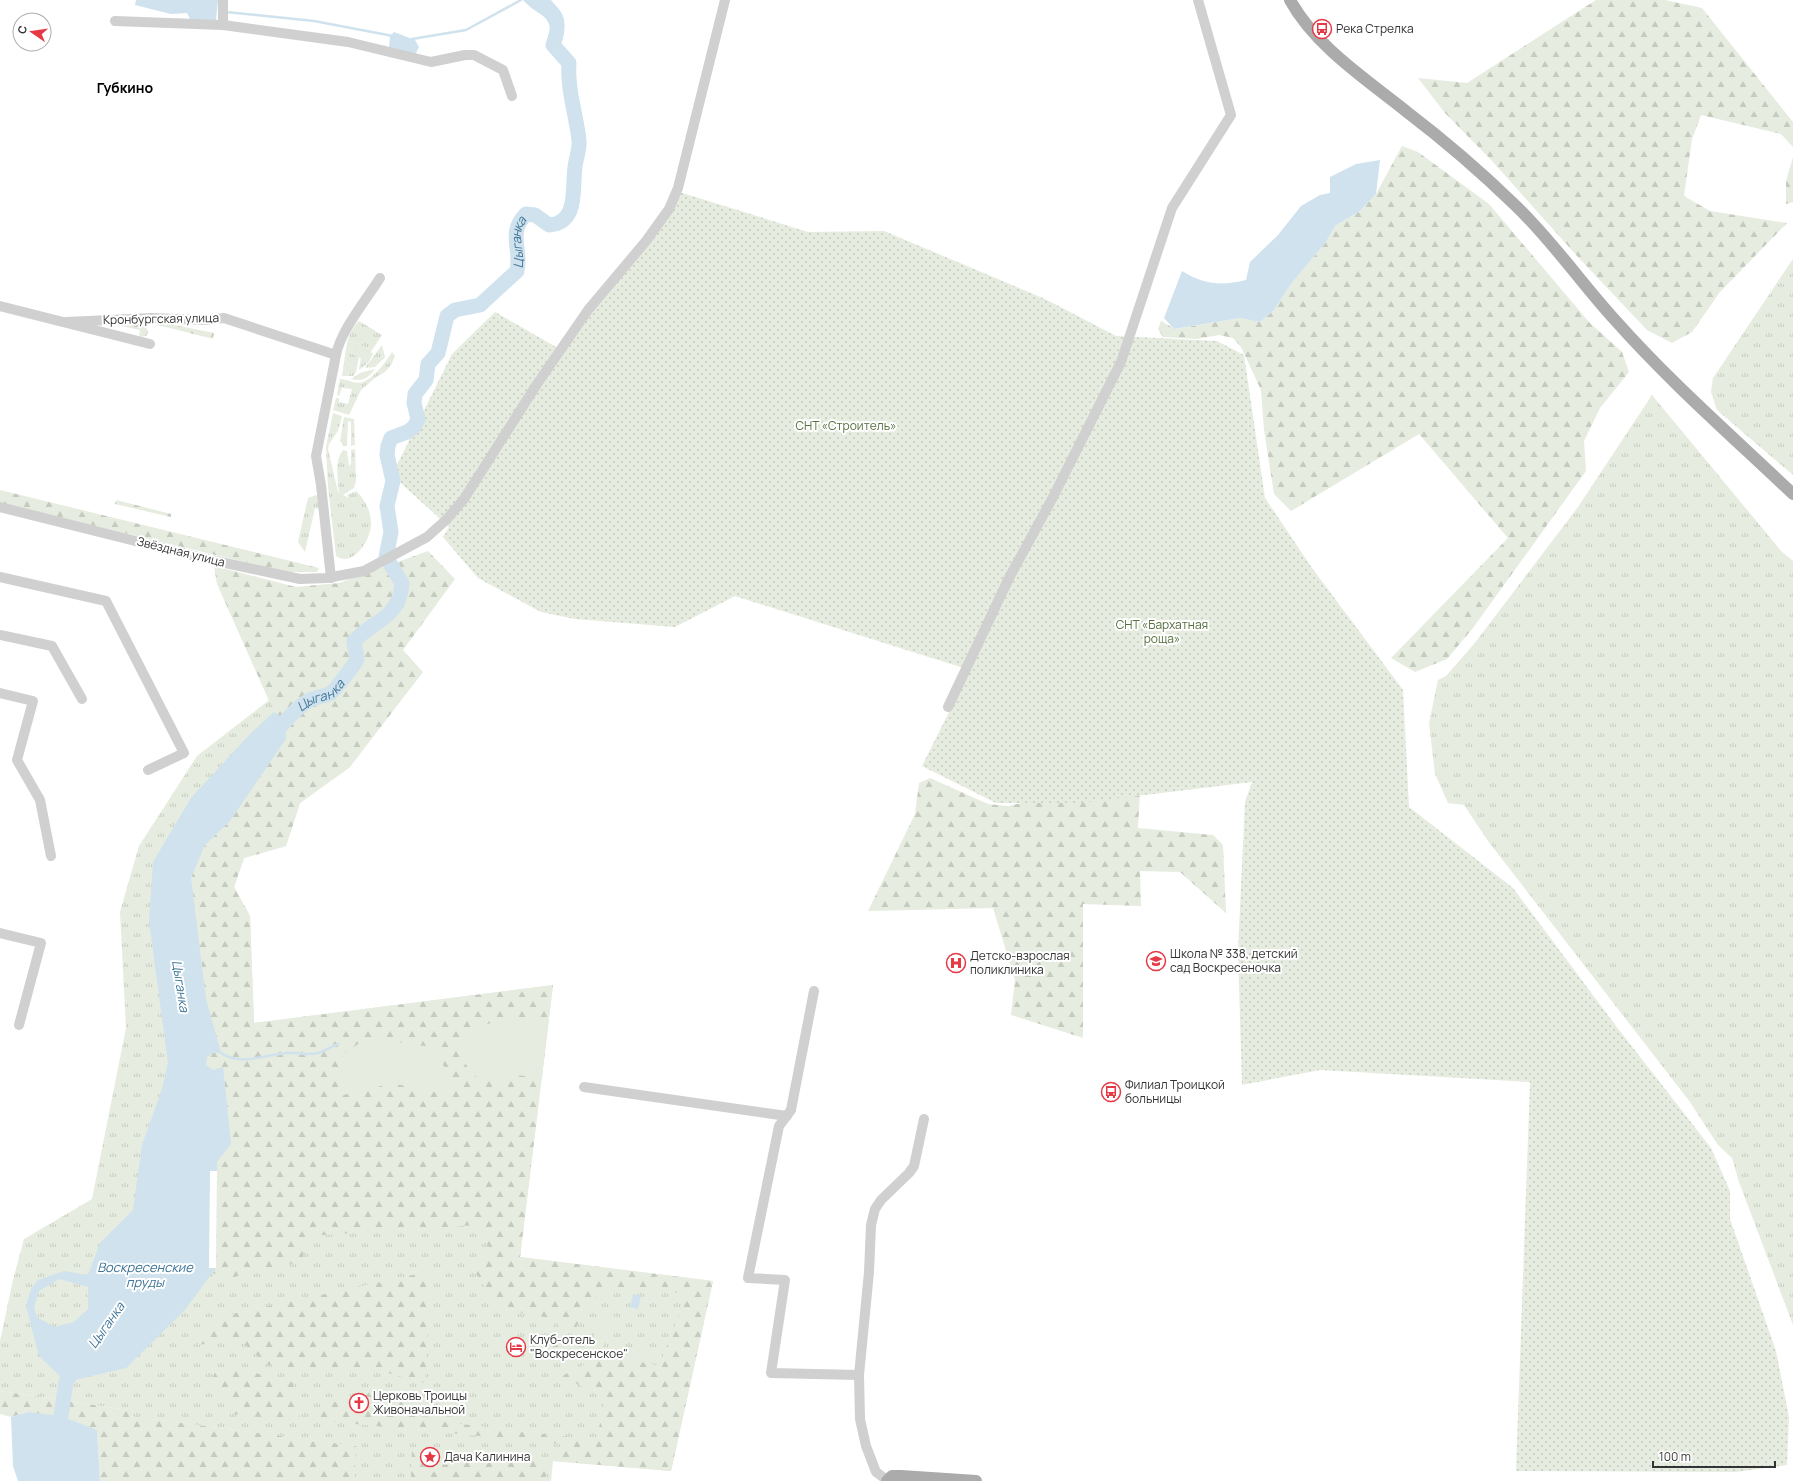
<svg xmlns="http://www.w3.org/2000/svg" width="1793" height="1481" viewBox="0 0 1793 1481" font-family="Manrope,sans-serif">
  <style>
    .grass { fill: url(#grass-tufts) }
    .forest { fill: url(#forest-firs) }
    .garden { fill: url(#garden-dots) }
    .pitch { fill: #e6ecdf }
    .water { fill: #cfe2ee; fill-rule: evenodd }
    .pier { fill: #fff }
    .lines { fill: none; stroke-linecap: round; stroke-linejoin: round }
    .stream { stroke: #cfe2ee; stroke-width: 2.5 }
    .river { stroke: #cfe2ee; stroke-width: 15 }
    .minor { stroke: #d0d0d0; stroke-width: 10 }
    .major { stroke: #ababab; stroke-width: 12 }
    .labels { text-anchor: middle; stroke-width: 4; stroke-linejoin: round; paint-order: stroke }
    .poi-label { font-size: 12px; fill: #333; stroke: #fff; text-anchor: start }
    .street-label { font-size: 12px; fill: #333; stroke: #fff }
    .park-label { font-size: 12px; fill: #56703f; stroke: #fff }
    .water-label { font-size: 13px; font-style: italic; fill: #3f7597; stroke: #fff }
    .quarter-label { font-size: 14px; font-weight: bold; fill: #000; stroke: #fff }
  </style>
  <defs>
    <pattern id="grass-tufts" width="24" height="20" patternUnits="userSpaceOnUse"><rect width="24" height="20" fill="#e6ecdf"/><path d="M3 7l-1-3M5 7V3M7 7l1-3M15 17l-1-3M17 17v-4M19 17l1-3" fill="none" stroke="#c6cbc0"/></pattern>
    <pattern id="forest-firs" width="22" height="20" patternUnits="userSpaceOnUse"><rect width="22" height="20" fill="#e6ecdf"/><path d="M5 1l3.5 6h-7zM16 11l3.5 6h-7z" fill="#c6cbc0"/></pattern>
    <pattern id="garden-dots" width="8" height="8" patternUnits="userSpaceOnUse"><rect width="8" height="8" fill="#e6ecdf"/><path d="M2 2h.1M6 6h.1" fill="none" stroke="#c6cbc0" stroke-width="1.8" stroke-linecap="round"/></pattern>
  </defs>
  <rect width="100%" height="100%" fill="#fff"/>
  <!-- grass -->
  <g class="grass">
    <path d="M1793,259V475L1717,410L1711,392L1713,378Z"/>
    <path d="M359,321L382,335L372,350L354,342L349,352L359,357L356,372L353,376H342C346,359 344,334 359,321Z"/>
    <path d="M382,345L385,357L375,367L365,368Z"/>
    <path d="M371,352L373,354L368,363L359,370L361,358L366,360Z"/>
    <path d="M392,352L395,356L391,365L385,372L376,377L361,390L349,415L333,410L336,398H339V402L348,404L352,389L342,388L339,396L337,395L340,379C346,379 353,383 359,383C371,382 386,362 392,352Z"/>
    <path d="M375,369C368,378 363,382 351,379L360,373Z"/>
    <path d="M1652,395L1782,552L1793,561V1325L1739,1182L1732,1158L1718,1145L1690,1102L1488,841L1464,805L1448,803L1435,774L1429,723L1438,680L1446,676L1474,644L1578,507Z"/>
    <path d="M333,413L342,416L338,431L329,444L328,449L338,492L339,493C338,480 334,461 343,450L347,451L349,466L351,464V450L355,449L356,481L354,488L343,495L349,498L347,495L356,491C366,500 374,517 370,531C367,545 351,567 336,556L328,487L326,447Z"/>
    <path d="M344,417L354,419L355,445L351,446V422L348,421L347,446H344L340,441Z"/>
    <path d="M316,495L319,498V509L315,508L305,552L298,542L308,498Z"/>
    <path d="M286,687L350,767L300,803L286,846L244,858L234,887L250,916L254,1023L553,985L520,1257L713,1281L671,1471L553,1461L551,1481H354L355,1446L128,1416V1410L0,1391V1341L13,1280L24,1239L92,1199L126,1028L120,912L139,846L197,756Z"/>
  </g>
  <!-- forest -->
  <g class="forest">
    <path d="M1596,0H1665L1702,8L1793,122V147L1781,134L1701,115L1692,139L1684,196L1710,211L1787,223L1720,292L1692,332L1672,343L1647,330L1577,256L1493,162L1445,113L1418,78L1467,83Z"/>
    <path d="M1402,146L1418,152L1489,204L1589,322L1622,352L1629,372L1600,408L1584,441L1586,471L1473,628L1447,659L1415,672L1391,658L1508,538L1419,434L1291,511L1274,494L1264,430L1261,390L1241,347L1233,338L1219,335L1197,339L1163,337L1158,329L1161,321L1175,329L1240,318L1260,322L1274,310L1291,284L1326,242L1335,226L1360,211L1376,194Z"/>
    <path d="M1793,157V202L1786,204V181Z"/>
    <path d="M159,322L214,333L213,339L158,325Z"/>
    <path d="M142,323L146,326L148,332L146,336L139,337L140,330L112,324Z"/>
    <path d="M0,490L319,568L317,572H287L257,565L0,503Z"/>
    <path d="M116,500L171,514V517L115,504Z"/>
    <path d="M428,551L455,579L403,650L423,672L350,767L300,803L286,846L244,858L234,887L250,916L254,1023L553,985L520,1257L713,1281L671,1471L553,1461L543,1481H411L412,1450L553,1461L572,1445L314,1420L333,1402L359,1403L373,1388L422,1393L419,1419L578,1438L596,1442L606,1394L589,1390L562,1376L606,1354L659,1366L679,1315L683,1294L651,1288L602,1289L585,1308L576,1328H560L555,1319L497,1308L474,1270L491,1251L477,1225L308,1236L302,1261L229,1278L212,1273L216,1268L217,1162L231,1144L223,1068L213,1070L206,1066L207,1057L213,1053H221L206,999L191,878L205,845L230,821L286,739L217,584L214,566L296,587L339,583Z"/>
    <path d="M930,778L988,804L1008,806L1065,793L1140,792L1138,828L1213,835L1223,845L1226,913L1180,872L1140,871L1141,906L1083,904V1038L1011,1015L1015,980L993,908L868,911L915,814L919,783Z"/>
    <path d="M431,1271L425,1383L373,1369L301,1368L268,1365L239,1339L198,1345L218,1317Z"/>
    <path d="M569,1338L573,1354L562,1363L551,1356L554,1340Z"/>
    <path d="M217,1368L291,1379L298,1401L300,1421L233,1414L225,1396L208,1387Z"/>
    <path d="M0,1391L128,1410L129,1416L356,1446L354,1481H100L97,1430L28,1412L11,1417L0,1414Z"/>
  </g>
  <!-- garden -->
  <path class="garden" d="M676,191L808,232L884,231L1045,299L1116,336L1217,341L1244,355L1265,498L1312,568L1403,690L1409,807L1513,888L1616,1026L1711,1148L1730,1191V1219L1776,1351L1789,1417L1787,1465L1736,1472L1516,1471L1530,1082L1320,1070L1242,1085L1238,951L1245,802L1252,782L1079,803H996L922,766L970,670L735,596L675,627L575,619L541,612L478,578L443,537L449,527L392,475L452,354L495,312L563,351Z"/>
  <!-- pitch -->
  <g class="pitch">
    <path d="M354,342L372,350L366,361L349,352Z"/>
    <path d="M549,1018L542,1077L512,1075L482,1083L469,1069L456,1050L467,1032L501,1019Z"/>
    <path d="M367,1038L432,1047L445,1068L449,1092H426L394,1083L343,1095V1054Z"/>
    <path d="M599,1313L617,1317L603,1347L592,1345Z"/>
    <path d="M637,1345L658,1350L655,1363L634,1359Z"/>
  </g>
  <!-- water -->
  <g class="water">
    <path d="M136,0H218L216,20L191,21L187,13L171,14L135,5Z"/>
    <path d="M523,0H551C568,22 567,19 556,44L553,45L551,42L555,34C551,29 547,18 543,16C537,12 527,5 523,0Z"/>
    <path d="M394,32L415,40L419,47L415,55L389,48L390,36Z"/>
    <path d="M1380,160L1376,194L1360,211L1335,226L1326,242L1291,284L1274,310L1260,322L1240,318L1174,329L1164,318L1182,271C1205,285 1221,286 1246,280L1250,262L1278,235L1301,206L1320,195L1330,193V177L1356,164Z"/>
    <path d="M274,712L285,719L286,739L230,821L205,845L191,878L206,999L221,1053H213L207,1057L206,1065L213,1070L223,1067L231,1144L217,1162L216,1268L184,1311L126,1368L66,1382L39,1356L26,1306L31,1289L38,1280L64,1271L88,1275L100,1243L133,1210L142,1145L162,1089L168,1063L149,921L153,862L191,798L251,733ZM59,1279L88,1287V1309L74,1322L54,1327L37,1317L34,1307L39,1291Z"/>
    <path d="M633,1294L641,1296L638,1309L630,1307Z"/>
    <path d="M28,1412L61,1416L97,1430L100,1481H18L13,1466L11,1417Z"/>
  </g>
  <!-- pier -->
  <path class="pier" d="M210,1171H217L216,1268H209Z"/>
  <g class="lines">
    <!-- stream -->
    <g class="stream">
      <path d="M226,12L314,21L393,36"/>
      <path d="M412,39L466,30L521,0"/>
      <path d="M221,1053C240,1066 266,1055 287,1053C297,1052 309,1056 318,1053C325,1051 331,1047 338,1044"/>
    </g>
    <!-- river -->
    <g class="river">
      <path id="s1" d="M273,736C283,723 292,712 305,703C313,697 323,697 331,693C334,691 356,663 357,659C357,654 354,647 354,641C374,620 400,618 402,583L386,557L391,532L387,506L393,481L387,455L388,446L391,438L407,432L414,427L418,419L414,403L415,394L426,380L428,364L438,353L447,316L455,310L480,305L517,271C522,249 507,233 526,214L535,215L549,225C579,223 572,188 575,167C576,158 580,149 579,140C576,114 567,89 569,63L553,45C562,21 557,12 535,0"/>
      <path d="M58,1436L66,1382L77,1366"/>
    </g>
    <!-- minor -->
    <g class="minor">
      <path d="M115,21L223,25L348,42L431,62L465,55H474L503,70L512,96"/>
      <path d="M223,25V0"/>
      <path d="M0,306L150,344"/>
      <path d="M66,322L152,318L206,320L224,318L336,355L316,456L321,485L331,578"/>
      <path d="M336,355C341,330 366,300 380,278"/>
      <path d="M0,507L211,560L300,579L327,578L364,571L427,537L446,520L464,499L537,384L588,310L646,241L669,209L678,188L725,0"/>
      <path d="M0,577L106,601L184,753L148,770"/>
      <path d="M0,635L52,646L82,699"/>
      <path d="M0,693L33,701L17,760L40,800L51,856"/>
      <path d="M948,707L1009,578L1052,499L1121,362L1172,208L1231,115L1198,0"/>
      <path d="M0,933L41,943L19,1025"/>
      <path d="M814,991L791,1110L779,1126L748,1278L785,1280L771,1373L859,1375"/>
      <path d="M584,1087L787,1116"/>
      <path d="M887,1480L876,1472L866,1446L860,1419L859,1375L869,1272L871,1225L875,1209L881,1200L909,1173L914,1166L924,1119"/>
    </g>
    <!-- major -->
    <g class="major">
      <path d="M1290,0C1316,47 1366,79 1407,112C1445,141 1481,172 1515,205C1552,240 1581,283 1615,320C1670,382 1733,437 1793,494"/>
      <path d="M887,1481L892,1476H901L976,1481"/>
    </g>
  </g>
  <!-- icons -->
  <defs>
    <g id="bus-ring" transform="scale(1)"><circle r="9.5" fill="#fff" stroke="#e63946" stroke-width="1.5"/><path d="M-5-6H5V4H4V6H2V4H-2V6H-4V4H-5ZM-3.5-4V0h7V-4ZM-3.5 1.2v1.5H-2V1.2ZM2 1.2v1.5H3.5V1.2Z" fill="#e63946"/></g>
    <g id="school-ring" transform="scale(1)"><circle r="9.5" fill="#fff" stroke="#e63946" stroke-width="1.5"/><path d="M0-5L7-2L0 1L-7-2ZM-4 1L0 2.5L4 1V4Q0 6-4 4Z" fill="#e63946"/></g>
    <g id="hospital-ring" transform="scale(1)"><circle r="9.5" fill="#fff" stroke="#e63946" stroke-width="1.5"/><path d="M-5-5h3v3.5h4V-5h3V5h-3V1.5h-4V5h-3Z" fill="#e63946"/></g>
    <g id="hotel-ring" transform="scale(1)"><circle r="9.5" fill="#fff" stroke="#e63946" stroke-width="1.5"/><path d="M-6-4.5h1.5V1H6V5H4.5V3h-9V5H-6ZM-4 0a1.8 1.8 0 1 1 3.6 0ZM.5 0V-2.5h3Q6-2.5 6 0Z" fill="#e63946"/></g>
    <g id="church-ring" transform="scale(1)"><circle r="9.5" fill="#fff" stroke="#e63946" stroke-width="1.5"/><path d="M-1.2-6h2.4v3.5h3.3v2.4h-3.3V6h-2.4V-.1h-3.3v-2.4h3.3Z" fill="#e63946"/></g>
    <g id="sight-ring" transform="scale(1)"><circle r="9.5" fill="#fff" stroke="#e63946" stroke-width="1.5"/><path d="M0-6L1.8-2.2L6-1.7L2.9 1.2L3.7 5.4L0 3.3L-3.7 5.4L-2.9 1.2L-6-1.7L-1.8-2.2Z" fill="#e63946"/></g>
  </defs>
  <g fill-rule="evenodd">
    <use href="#bus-ring" x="1322" y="29"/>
    <use href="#school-ring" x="1156" y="961"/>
    <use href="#hospital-ring" x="956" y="963"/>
    <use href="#bus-ring" x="1111" y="1092"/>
    <use href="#hotel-ring" x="516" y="1347"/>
    <use href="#church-ring" x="359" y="1403"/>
    <use href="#sight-ring" x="430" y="1457"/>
  </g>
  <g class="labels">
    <!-- poi labels -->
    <g class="poi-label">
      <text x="1336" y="33">Река Стрелка</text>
      <text x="1170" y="958">Школа № 338, детский<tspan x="1170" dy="14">сад Воскресеночка</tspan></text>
      <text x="970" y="960">Детско-взрослая<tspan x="970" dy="14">поликлиника</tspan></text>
      <text x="1125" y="1089">Филиал Троицкой<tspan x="1125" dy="14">больницы</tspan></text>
      <text x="530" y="1344">Клуб-отель<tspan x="530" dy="14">"Воскресенское"</tspan></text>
      <text x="373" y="1400">Церковь Троицы<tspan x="373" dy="14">Живоначальной</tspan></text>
      <text x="444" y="1461">Дача Калинина</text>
    </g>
    <!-- street labels -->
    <g class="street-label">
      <text transform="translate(161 319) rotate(-1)" y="4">Кронбургская улица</text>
      <text transform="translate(181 552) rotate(14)" y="4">Звёздная улица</text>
    </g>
    <!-- park labels -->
    <g class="park-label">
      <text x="846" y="430">СНТ «Строитель»</text>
      <text x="1162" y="629">СНТ «Бархатная<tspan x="1162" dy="14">роща»</tspan></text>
    </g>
    <!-- water labels -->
    <g class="water-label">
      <text dy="5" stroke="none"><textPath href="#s1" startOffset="628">Цыганка</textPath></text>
      <text dy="5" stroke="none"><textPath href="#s1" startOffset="64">Цыганка</textPath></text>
      <text transform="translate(181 986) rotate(81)" y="5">Цыганка</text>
      <text x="145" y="1272">Воскресенские<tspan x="145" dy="15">пруды</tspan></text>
      <text transform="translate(106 1325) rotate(-55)" y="5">Цыганка</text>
    </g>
    <!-- quarter labels -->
    <g class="quarter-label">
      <text x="125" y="93">Губкино</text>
    </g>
  </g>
  <!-- north arrow -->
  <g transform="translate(32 32) rotate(283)"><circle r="19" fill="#ffffff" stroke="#adadad"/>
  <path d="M0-3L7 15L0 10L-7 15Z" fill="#e63946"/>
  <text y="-6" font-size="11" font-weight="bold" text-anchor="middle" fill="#333333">С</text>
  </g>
  <!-- scale -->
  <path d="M1653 1461v6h122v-6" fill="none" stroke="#333333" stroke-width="2"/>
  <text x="1659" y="1461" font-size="12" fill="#333333" stroke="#ffffff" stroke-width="3" paint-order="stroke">100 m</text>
</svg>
